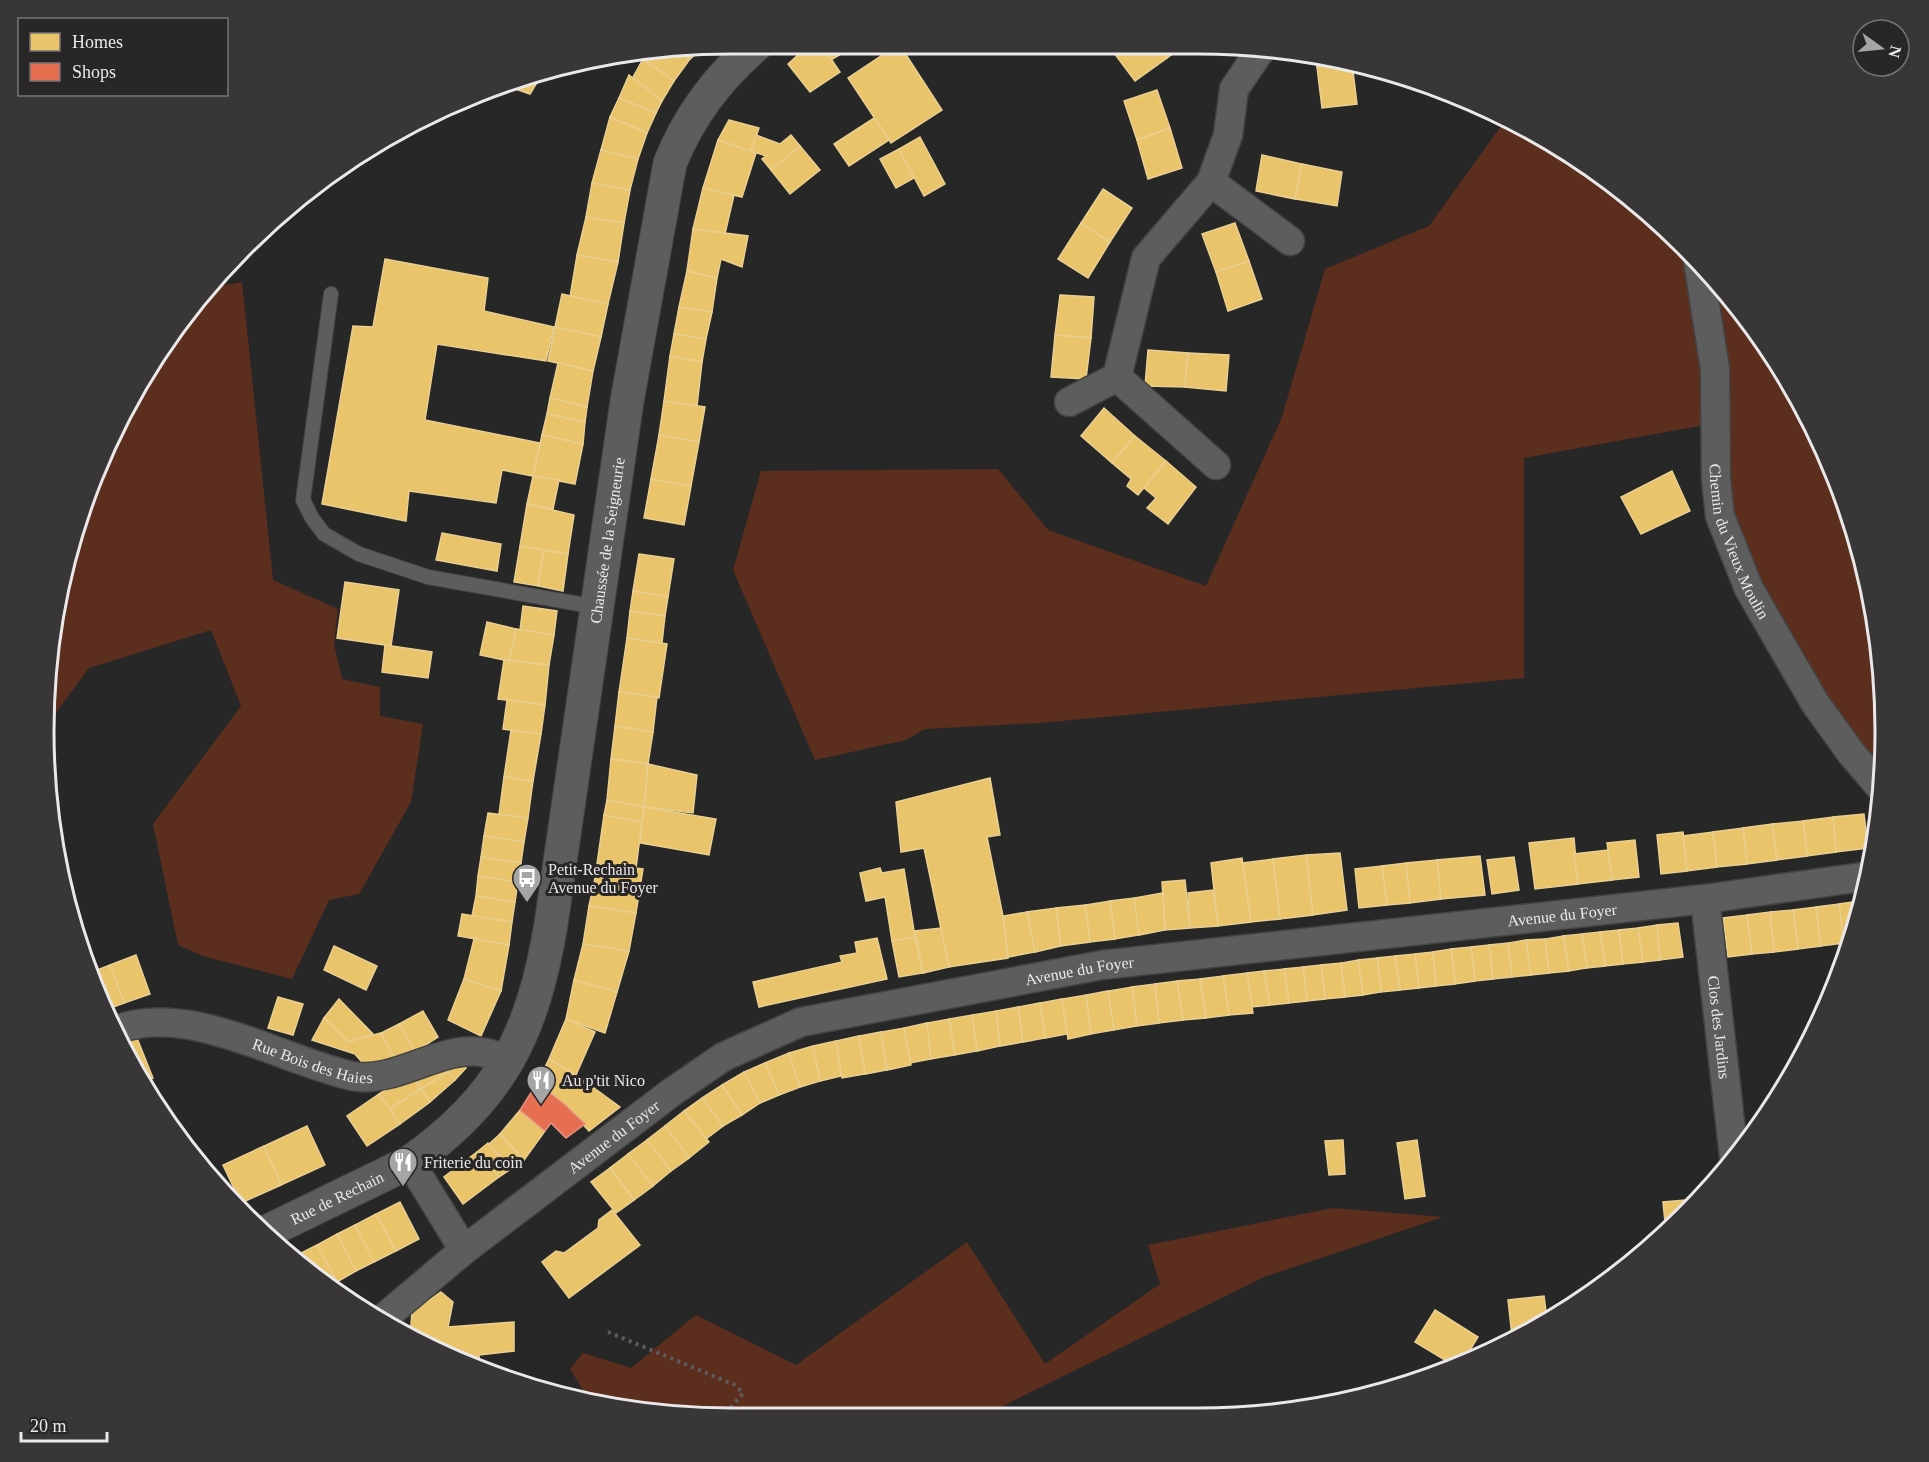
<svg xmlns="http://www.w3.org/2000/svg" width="1929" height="1462" viewBox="0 0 1929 1462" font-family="Georgia,serif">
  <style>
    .green { fill: #5c2e1e }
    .homes { fill: #e9c46a; stroke: #e9cf90; stroke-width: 1.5 }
    .shops { fill: #e76f51; stroke: #e8937f; stroke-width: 1.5 }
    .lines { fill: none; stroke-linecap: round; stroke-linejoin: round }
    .service-casing { stroke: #444344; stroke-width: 16 }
    .minor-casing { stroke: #444344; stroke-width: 31 }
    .secondary-casing { stroke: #444344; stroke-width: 35 }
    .path { stroke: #5e5d5e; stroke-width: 4; stroke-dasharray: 3 4.5; stroke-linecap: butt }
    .service { stroke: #5e5d5e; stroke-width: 14 }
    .minor { stroke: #5e5d5e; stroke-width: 28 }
    .secondary { stroke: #5e5d5e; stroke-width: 33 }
    .labels { text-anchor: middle; stroke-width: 6; stroke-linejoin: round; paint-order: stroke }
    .street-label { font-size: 16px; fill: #eae8e9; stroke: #292628 }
    .poi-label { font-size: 16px; fill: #eae8e9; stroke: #292628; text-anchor: start }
    .rim { fill: none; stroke: #eae8e9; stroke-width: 3 }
  </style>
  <rect width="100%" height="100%" fill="#282728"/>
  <!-- green -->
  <g class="green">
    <path d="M1507,118L1616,185L1684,245L1769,349L1833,468L1872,597L1885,731L1882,766L1811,686L1744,551L1715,423L1524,458V678L1039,723L925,729L906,740L815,760L733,570L761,471L998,469L1048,530L1206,586L1282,417L1325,269L1429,226Z"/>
    <path d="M242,282L273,580L338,609L334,644L342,679L380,687V716L423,724L411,802L359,894L329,900L292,979L203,956L178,945L153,824L241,706L211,630L89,668L49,722L57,597L115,427L160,349L209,288Z"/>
    <path d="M1333,1208L1443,1217L1264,1277L995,1410L996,1413H641L590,1401L570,1369L583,1353L631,1368L696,1315L796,1365L967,1242L1045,1364L1160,1284L1148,1245Z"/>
  </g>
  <!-- homes -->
  <g class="homes">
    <path d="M810,44H821L840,72L810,92L788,64Z"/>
    <path d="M821,44H848L851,48L831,60Z"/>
    <path d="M899,44L942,110L891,143L848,78Z"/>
    <path d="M1125,45H1158L1167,58L1135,81L1114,53Z"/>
    <path d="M1158,45H1185L1167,58Z"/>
    <path d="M704,47L690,59L677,51Z"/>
    <path d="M677,51L690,59L674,81L643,59L646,55Z"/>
    <path d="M1316,57L1348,62L1317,67Z"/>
    <path d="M643,59L674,81L662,101L632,79Z"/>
    <path d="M1348,62L1352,63L1357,104L1322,108L1317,67Z"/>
    <path d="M544,71L530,94L507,86Z"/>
    <path d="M629,75L662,101L656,113L619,98Z"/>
    <path d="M1157,90L1170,128L1137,140L1124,101Z"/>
    <path d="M619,98L656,113L647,133L610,117Z"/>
    <path d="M610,117L647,133L638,159L601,150Z"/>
    <path d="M874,118L889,140L849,166L834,144Z"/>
    <path d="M729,120L759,128L751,151L718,140Z"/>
    <path d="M1170,128L1182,168L1148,179L1137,140Z"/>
    <path d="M756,135L780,144L791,135L800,146L771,170L762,159L766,156L751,151Z"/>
    <path d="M920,137L945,184L924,196L899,149Z"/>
    <path d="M718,140L756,153L742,197L703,188Z"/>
    <path d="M800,146L820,170L790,194L771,170Z"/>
    <path d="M899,149L914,178L896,188L880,159Z"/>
    <path d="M601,150L638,159L630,190L592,183Z"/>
    <path d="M1262,155L1302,164L1295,199L1256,191Z"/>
    <path d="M1302,164L1342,172L1337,206L1295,199Z"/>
    <path d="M592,183L630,190L624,223L586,217Z"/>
    <path d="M703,188L734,195L725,234L693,229Z"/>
    <path d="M1103,189L1132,208L1110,242L1081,223Z"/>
    <path d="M586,217L624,223L618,262L577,255Z"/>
    <path d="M1081,223L1110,242L1088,278L1058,259Z"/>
    <path d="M1235,223L1249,261L1216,272L1202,234Z"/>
    <path d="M693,229L748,236L742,267L721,259L717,278L687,271Z"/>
    <path d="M577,255L618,262L608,304L570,297Z"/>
    <path d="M385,259L488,278L484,311L554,327L546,361L437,344L425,420L540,443L533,476L502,470L496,503L409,491L406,521L322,504L353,326L373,327Z"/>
    <path d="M1249,261L1262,299L1228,311L1216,272Z"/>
    <path d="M687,271L717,278L712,312L679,307Z"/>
    <path d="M562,294L608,304L601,337L555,327Z"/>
    <path d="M1060,295L1094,297L1091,338L1055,335Z"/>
    <path d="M679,307L712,312L706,339L674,334Z"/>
    <path d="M555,327L601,337L593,371L548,361Z"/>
    <path d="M674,334L706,339L702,362L670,356Z"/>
    <path d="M1055,335L1091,338L1086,379L1051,377Z"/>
    <path d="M1148,350L1188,353L1185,387L1145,386Z"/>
    <path d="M1188,353L1229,355L1226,391L1185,387Z"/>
    <path d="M670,356L702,362L697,406L664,401Z"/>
    <path d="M558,363L593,371L587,407L550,398Z"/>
    <path d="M550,398L587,407L585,422L547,414Z"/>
    <path d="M664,401L705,407L699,442L659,435Z"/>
    <path d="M1104,408L1135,436L1112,463L1081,436Z"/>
    <path d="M547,414L585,422L583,444L542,435Z"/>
    <path d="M542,435L583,444L575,484L533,476Z"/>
    <path d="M659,435L699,442L691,486L651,479Z"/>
    <path d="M1135,436L1166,461L1138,495L1127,486L1131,479L1112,463Z"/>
    <path d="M1166,461L1196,487L1168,524L1147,508L1156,498L1144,488Z"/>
    <path d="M1672,471L1690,511L1641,534L1621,497Z"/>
    <path d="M533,476L559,480L553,509L527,504Z"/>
    <path d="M651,479L691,486L684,525L644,518Z"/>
    <path d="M527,504L574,515L568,554L520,546Z"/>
    <path d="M442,533L501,544L497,571L436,560Z"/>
    <path d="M520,546L544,550L538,586L514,582Z"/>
    <path d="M544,550L568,554L563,591L538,586Z"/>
    <path d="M639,554L674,559L668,597L633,591Z"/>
    <path d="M345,582L399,590L391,646L337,638Z"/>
    <path d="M633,591L668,597L665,616L630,611Z"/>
    <path d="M523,606L557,611L554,635L520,630Z"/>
    <path d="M630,611L665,616L662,643L627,638Z"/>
    <path d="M487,622L516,629L509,661L480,655Z"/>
    <path d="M516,629L554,635L549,665L509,661Z"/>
    <path d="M627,638L667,644L659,698L619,692Z"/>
    <path d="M385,645L432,652L428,678L382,672Z"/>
    <path d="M504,660L549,665L545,705L498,699Z"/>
    <path d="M619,692L657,697L653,732L615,726Z"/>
    <path d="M507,700L545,705L541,734L503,729Z"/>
    <path d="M615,726L653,732L648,764L611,759Z"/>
    <path d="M511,730L541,734L533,781L504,777Z"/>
    <path d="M611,759L648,764L644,807L607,800Z"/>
    <path d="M648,764L697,775L693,813L644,807Z"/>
    <path d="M504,777L533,781L528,818L499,814Z"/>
    <path d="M990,778L1000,835L987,837L1003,916L1008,958L949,967L924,848L901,852L896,802Z"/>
    <path d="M607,800L644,807L642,822L604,815Z"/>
    <path d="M644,807L716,819L709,855L640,843Z"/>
    <path d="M488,813L528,818L524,842L484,836Z"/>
    <path d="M1864,814L1868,848L1836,852L1833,817Z"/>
    <path d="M604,815L642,822L636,868L597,864Z"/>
    <path d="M1833,817L1836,852L1807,856L1803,821Z"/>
    <path d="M1803,821L1807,856L1777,860L1772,824Z"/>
    <path d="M1772,824L1777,860L1747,864L1743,828Z"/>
    <path d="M1743,828L1747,864L1717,867L1713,832Z"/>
    <path d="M1683,832L1687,871L1661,874L1657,835Z"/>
    <path d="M1713,832L1717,867L1687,871L1683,836Z"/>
    <path d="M484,836L524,842L521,863L481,857Z"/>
    <path d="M1574,838L1578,884L1535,889L1529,843Z"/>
    <path d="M1635,840L1639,877L1612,880L1607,843Z"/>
    <path d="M1608,850L1612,880L1578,884L1574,854Z"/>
    <path d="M1340,853L1347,910L1313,915L1306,855Z"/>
    <path d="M1306,855L1313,915L1280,919L1273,859Z"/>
    <path d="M1480,856L1485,895L1441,899L1437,860Z"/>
    <path d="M481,857L521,863L518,882L478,876Z"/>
    <path d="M1514,857L1519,890L1492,894L1487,860Z"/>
    <path d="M1242,858L1251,922L1218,926L1211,863Z"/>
    <path d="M1273,859L1280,919L1251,922L1243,863Z"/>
    <path d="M1437,860L1441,899L1410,903L1406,863Z"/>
    <path d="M1406,863L1410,903L1387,905L1382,866Z"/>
    <path d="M598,864L643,869L636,913L589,906Z"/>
    <path d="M1382,866L1387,905L1359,908L1355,869Z"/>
    <path d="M880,868L882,873L904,869L915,937L892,941L885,897L866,901L860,873Z"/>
    <path d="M478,876L518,882L515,902L476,896Z"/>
    <path d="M1185,880L1190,928L1165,930L1162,882Z"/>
    <path d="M1213,890L1218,926L1190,928L1188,893Z"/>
    <path d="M1163,893L1165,930L1139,935L1134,898Z"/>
    <path d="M476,896L515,902L512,922L472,916Z"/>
    <path d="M1134,898L1139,935L1115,939L1110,901Z"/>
    <path d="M1110,901L1115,939L1090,942L1085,905Z"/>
    <path d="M1861,901L1849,943H1844L1839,904Z"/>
    <path d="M1839,904L1844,943L1821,946L1816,907Z"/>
    <path d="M1085,905L1090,942L1061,946L1056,908Z"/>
    <path d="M589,906L636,913L629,951L583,944Z"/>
    <path d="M1816,907L1821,946L1798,949L1793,910Z"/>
    <path d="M1056,908L1061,946L1035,952L1027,912Z"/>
    <path d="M1793,910L1798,949L1774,952L1770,912Z"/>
    <path d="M1027,912L1035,952L1008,957L1003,916Z"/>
    <path d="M1770,912L1774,952L1752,954L1747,915Z"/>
    <path d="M462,914L512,922L509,945L458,936Z"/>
    <path d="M1747,915L1752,954L1728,957L1723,918Z"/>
    <path d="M1678,923L1683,957L1660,960L1657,925Z"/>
    <path d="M1657,925L1660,960L1643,962L1638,928Z"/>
    <path d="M941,928L949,967L923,973L915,931Z"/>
    <path d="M1638,928L1643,962L1623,964L1619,930Z"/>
    <path d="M1619,930L1623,964L1605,966L1600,932Z"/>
    <path d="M1600,932L1605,966L1587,968L1582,934Z"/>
    <path d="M1582,934L1587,968L1569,971L1563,936Z"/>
    <path d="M1563,936L1569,971L1549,973L1545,939Z"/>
    <path d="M915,937L923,973L899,977L892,941Z"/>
    <path d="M877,938L887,979L759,1007L753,982L842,962L840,956L857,953L855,942Z"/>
    <path d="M474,939L509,945L501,991L464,979Z"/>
    <path d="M1545,939L1549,973L1531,975L1526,940Z"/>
    <path d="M1526,940L1531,975L1512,977L1508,943Z"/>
    <path d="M1508,943L1512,977L1493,979L1489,945Z"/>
    <path d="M583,944L629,951L617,992L574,980Z"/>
    <path d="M1489,945L1493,979L1475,981L1471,947Z"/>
    <path d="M334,946L377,966L366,990L324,970Z"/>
    <path d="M1471,947L1475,981L1455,984L1451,949Z"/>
    <path d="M1451,949L1455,984L1436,986L1433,952Z"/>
    <path d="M1433,952L1436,986L1419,988L1415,954Z"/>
    <path d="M1415,954L1419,988L1400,990L1395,956Z"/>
    <path d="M136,955L150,994L124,1003L110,965Z"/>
    <path d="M1395,956L1400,990L1381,992L1377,958Z"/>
    <path d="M1377,958L1381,992L1363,995L1358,960Z"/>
    <path d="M1358,960L1363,995L1345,997L1341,963Z"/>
    <path d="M1341,963L1345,997L1325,999L1321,965Z"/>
    <path d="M110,965L124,1003L108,1009L90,973Z"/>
    <path d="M1321,965L1325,999L1307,1001L1303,967Z"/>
    <path d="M1303,967L1307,1001L1289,1003L1284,969Z"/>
    <path d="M1284,969L1289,1003L1270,1005L1264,971Z"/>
    <path d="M1264,971L1270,1005L1252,1007L1247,973Z"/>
    <path d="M1247,973L1253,1013L1229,1015L1223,976Z"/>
    <path d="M1223,976L1229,1015L1206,1018L1200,979Z"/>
    <path d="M464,979L501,991L481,1036L448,1020Z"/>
    <path d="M1200,979L1206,1018L1183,1020L1177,981Z"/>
    <path d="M574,980L617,992L605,1033L566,1019Z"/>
    <path d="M1177,981L1183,1020L1159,1023L1155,984Z"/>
    <path d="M1155,984L1159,1023L1137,1026L1132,987Z"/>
    <path d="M1132,987L1137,1026L1114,1030L1108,991Z"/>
    <path d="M1108,991L1114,1030L1091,1034L1086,995Z"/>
    <path d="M1086,995L1091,1034L1068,1039L1062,999Z"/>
    <path d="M278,997L303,1004L293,1035L268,1028Z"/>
    <path d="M339,999L373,1034L348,1042L324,1018Z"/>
    <path d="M1062,999L1067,1034L1045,1038L1040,1003Z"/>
    <path d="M1040,1003L1045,1038L1023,1042L1018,1007Z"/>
    <path d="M1018,1007L1023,1042L1000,1046L996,1011Z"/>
    <path d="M423,1011L438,1037L415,1052L399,1024Z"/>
    <path d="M996,1011L1000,1046L977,1051L972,1015Z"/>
    <path d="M972,1015L977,1051L955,1055L949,1019Z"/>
    <path d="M324,1018L348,1042L381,1033L397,1062L366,1067L355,1054L312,1040Z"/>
    <path d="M566,1019L595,1032L576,1075L549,1059Z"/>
    <path d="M949,1019L955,1055L931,1059L927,1023Z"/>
    <path d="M927,1023L931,1059L909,1063L904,1028Z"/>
    <path d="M399,1024L415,1052L397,1062L381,1033Z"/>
    <path d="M904,1028L911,1065L887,1070L881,1032Z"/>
    <path d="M881,1032L887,1070L865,1074L859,1036Z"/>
    <path d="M859,1036L865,1074L842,1078L836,1041Z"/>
    <path d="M137,1038L153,1078L144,1081L124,1042Z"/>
    <path d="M836,1041L841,1076L820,1081L813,1046Z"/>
    <path d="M813,1046L820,1081L800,1087L789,1053Z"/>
    <path d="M789,1053L800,1087L779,1095L765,1063Z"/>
    <path d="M549,1059L576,1075L620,1107L589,1131L564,1104L537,1083Z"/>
    <path d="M460,1061L466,1068L455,1080L441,1066Z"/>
    <path d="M765,1063L779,1095L760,1103L744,1072Z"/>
    <path d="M441,1066L448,1072L421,1089L410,1074Z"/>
    <path d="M448,1072L455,1080L430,1102L421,1089Z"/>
    <path d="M744,1072L760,1103L742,1115L722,1085Z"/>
    <path d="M410,1074L421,1089L389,1109L379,1094Z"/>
    <path d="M722,1085L742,1115L723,1126L702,1098Z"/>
    <path d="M421,1089L430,1102L400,1124L389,1109Z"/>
    <path d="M379,1094L400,1124L367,1146L347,1116Z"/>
    <path d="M702,1098L723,1126L706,1139L684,1111Z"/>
    <path d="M520,1110L545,1131L524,1160L500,1134Z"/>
    <path d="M684,1111L709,1142L689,1158L665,1126Z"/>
    <path d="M307,1126L325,1165L281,1185L264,1146Z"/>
    <path d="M665,1126L689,1158L671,1171L647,1140Z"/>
    <path d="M500,1134L524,1160L511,1169L489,1144Z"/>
    <path d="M647,1140L671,1171L653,1186L628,1154Z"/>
    <path d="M1343,1140L1345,1174L1329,1175L1325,1141Z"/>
    <path d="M1417,1140L1425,1196L1405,1199L1397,1143Z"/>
    <path d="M488,1143L511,1169L499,1177L477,1152Z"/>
    <path d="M264,1146L281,1185L241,1203L223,1165Z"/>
    <path d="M477,1152L499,1177L463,1204L444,1177Z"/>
    <path d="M628,1154L653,1186L634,1200L610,1168Z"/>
    <path d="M610,1168L634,1200L616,1213L591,1182Z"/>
    <path d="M1699,1199L1684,1217L1666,1232L1663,1202Z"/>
    <path d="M400,1202L419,1239L396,1251L376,1214Z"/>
    <path d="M612,1210L640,1245L569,1298L542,1262L556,1251L564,1253L598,1228L599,1220Z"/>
    <path d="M376,1214L396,1251L374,1262L355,1225Z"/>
    <path d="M355,1225L374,1262L356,1271L337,1234Z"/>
    <path d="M337,1234L356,1271L337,1282L317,1245Z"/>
    <path d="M317,1245L334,1276L323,1281L298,1263L295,1256Z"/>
    <path d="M441,1292L453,1302L448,1327L514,1322V1351L479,1355L480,1368L410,1337L412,1312Z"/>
    <path d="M1544,1296L1547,1319L1512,1336L1508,1300Z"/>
    <path d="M1435,1310L1478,1337L1464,1360L1453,1365L1415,1342Z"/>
  </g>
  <!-- shops -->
  <path class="shops" d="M537,1083L564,1104L585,1124L566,1138L551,1123L545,1131L520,1110Z"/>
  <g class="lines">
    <!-- service casing -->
    <g class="service-casing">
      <path id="service" d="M331,294L303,500L312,518L324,534L359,554L428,577L596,607"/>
    </g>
    <!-- minor casing -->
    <g class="minor-casing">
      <g id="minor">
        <path d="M1211,182L1290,241"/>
        <path id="s1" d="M1698,261L1715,369L1716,479L1720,516L1749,589L1815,703L1851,753L1880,787"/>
        <path d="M1117,377L1216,465"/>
        <path d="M1069,402L1117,377L1146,258L1211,182L1228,135L1234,89L1262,48"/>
        <path id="s2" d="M1705,899L1734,1157"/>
        <path id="s3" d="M118,1029C191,1003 281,1060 352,1076C396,1085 444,1042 486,1053C494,1054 501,1059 508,1061"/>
        <path id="s4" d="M410,1162L464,1250L672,1092L723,1057L801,1022L1102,965L1705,899L1869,876"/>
        <path d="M380,1321L464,1250"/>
      </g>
    </g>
    <!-- secondary casing -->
    <g class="secondary-casing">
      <g id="secondary">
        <path id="s5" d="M264,1233L410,1162C502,1098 533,1032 551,924L627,401L670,163C690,114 718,78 757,44"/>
      </g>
    </g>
    <!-- path -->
    <path class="path" d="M608,1332L735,1385L743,1393L726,1413"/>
    <!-- service -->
    <use href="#service" class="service"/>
    <!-- minor -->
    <use href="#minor" class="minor"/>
    <!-- secondary -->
    <use href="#secondary" class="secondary"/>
  </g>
  <!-- icons -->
  <defs>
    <g id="bus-pin" transform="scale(1.5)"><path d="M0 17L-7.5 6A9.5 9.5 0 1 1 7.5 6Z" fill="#a6a4a5" stroke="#292628"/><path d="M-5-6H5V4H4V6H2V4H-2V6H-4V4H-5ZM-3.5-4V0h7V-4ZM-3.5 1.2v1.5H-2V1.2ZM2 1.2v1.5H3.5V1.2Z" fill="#fff"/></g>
    <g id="restaurant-pin" transform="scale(1.5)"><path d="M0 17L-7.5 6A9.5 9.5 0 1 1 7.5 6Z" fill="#a6a4a5" stroke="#292628"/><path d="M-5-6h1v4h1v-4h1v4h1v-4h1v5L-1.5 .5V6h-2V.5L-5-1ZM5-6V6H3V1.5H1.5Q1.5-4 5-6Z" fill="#fff"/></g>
  </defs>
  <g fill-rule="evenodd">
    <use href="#bus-pin" x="527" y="878"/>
    <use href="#restaurant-pin" x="541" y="1080"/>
    <use href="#restaurant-pin" x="403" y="1162"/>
  </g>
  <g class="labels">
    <!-- street labels -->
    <g class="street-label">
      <text dy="6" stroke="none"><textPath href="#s1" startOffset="286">Chemin du Vieux Moulin</textPath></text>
      <text dy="6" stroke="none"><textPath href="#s5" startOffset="836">Chaussée de la Seigneurie</textPath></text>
      <text dy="6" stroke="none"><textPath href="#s4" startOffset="1281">Avenue du Foyer</textPath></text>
      <text dy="6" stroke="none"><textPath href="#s4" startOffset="795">Avenue du Foyer</textPath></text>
      <text dy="6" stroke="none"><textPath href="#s2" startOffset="129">Clos des Jardins</textPath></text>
      <text dy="6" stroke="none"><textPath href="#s3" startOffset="201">Rue Bois des Haies</textPath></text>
      <text dy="6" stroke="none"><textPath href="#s4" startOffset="291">Avenue du Foyer</textPath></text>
      <text dy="6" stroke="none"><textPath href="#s5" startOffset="81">Rue de Rechain</textPath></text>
    </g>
    <!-- poi labels -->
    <g class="poi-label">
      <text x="548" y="875">Petit-Rechain<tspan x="548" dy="18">Avenue du Foyer</tspan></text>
      <text x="562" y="1086">Au p'tit Nico</text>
      <text x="424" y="1168">Friterie du coin</text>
    </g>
  </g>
  <!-- crop -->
  <path d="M0 0H1929V1462H0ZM731 54H1198A677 677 0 0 1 1875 731V731A677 677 0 0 1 1198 1408H731A677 677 0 0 1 54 731V731A677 677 0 0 1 731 54Z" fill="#383637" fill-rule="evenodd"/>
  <path class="rim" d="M731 54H1198A677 677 0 0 1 1875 731V731A677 677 0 0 1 1198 1408H731A677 677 0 0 1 54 731V731A677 677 0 0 1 731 54Z"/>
  <!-- legend -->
  <rect x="18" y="18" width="210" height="78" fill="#292628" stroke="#767475" stroke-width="1.5"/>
  <rect x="30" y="33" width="30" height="18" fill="#e9c46a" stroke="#767475" stroke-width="1.5"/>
  <text x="72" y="48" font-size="18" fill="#eae8e9">Homes</text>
  <rect x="30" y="63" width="30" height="18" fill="#e76f51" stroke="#767475" stroke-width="1.5"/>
  <text x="72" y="78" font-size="18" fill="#eae8e9">Shops</text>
  <!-- north arrow -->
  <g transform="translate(1881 48) rotate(105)"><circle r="28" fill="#292628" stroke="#767475" stroke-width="1.5"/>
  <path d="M0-4.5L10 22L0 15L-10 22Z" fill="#a6a4a5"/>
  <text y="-9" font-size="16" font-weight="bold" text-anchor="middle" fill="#eae8e9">N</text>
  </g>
  <!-- scale -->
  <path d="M21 1432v9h86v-9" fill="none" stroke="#eae8e9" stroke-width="3"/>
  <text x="30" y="1432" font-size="18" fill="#eae8e9" stroke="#292628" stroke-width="4.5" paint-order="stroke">20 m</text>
</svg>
